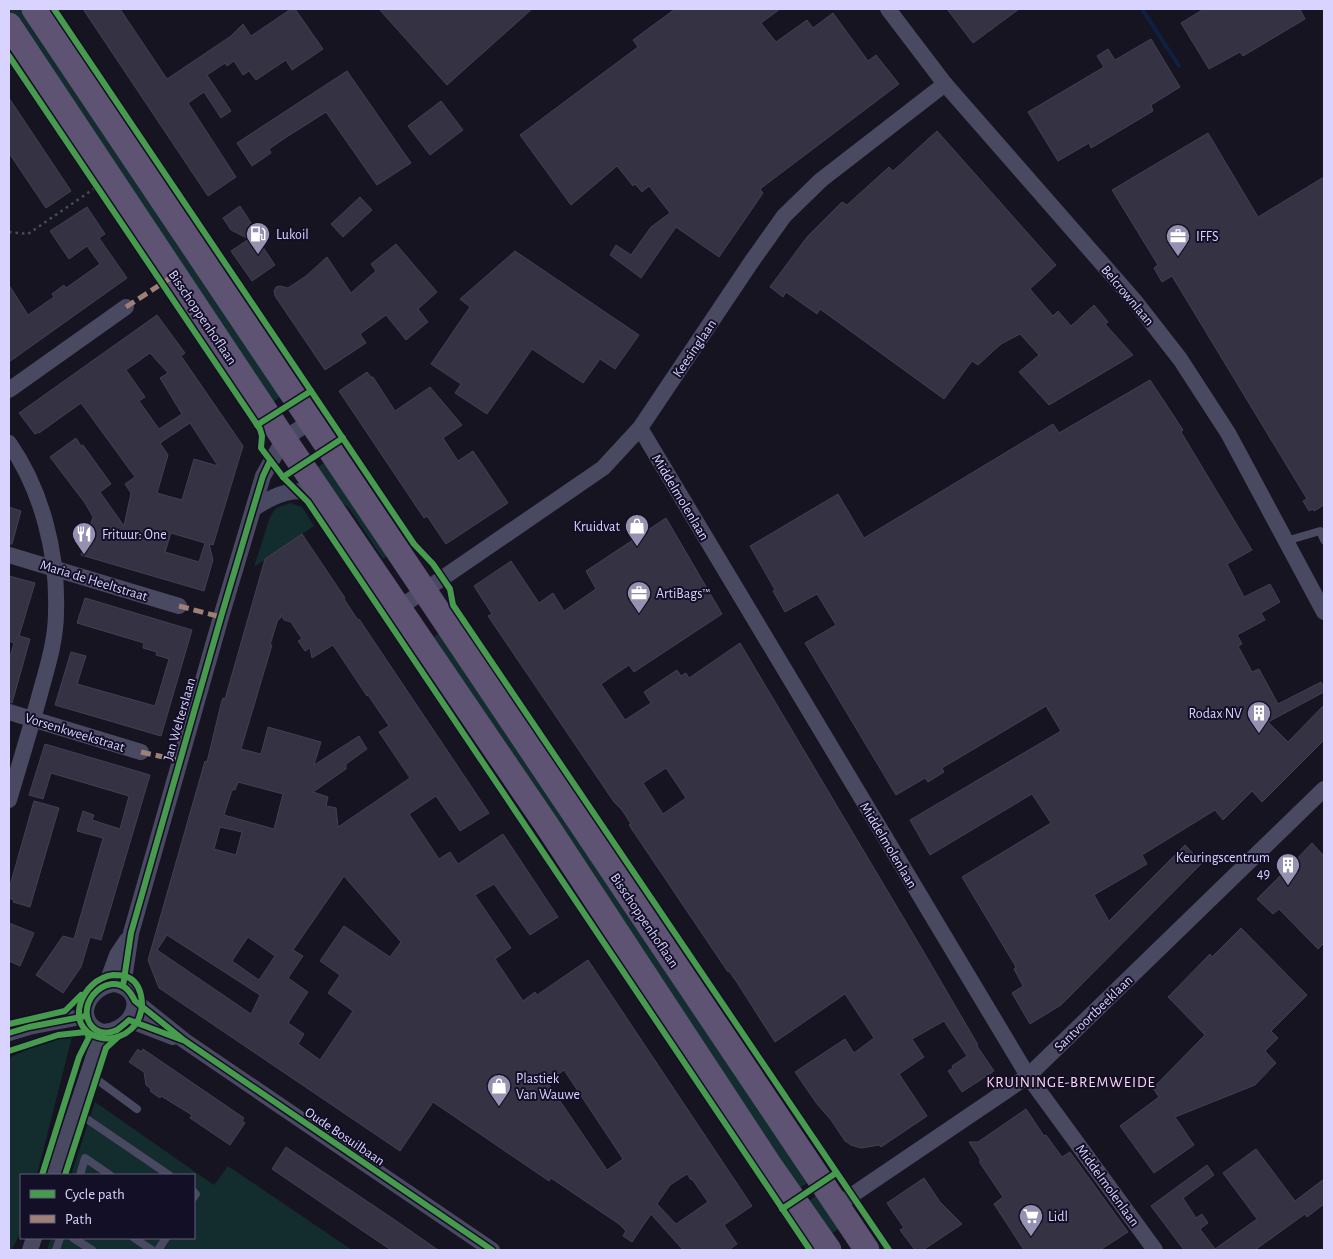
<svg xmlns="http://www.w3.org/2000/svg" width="1333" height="1259" viewBox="0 0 1333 1259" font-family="'Alegreya Sans',sans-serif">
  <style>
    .green { fill: #132c2d }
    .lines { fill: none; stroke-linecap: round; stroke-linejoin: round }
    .stream { stroke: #0d2144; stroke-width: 4 }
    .building { fill: #343243; stroke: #433f54; fill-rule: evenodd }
    .path { stroke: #44505f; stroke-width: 2.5; stroke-dasharray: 2.5 4; stroke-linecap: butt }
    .lane { stroke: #4a4962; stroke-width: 8 }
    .street { stroke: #4a4962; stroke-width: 16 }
    .primary { stroke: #5e5373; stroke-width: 25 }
    .quiet { stroke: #9e8076; stroke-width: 5; stroke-dasharray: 10 5; stroke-linecap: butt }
    .cycleway-casing { stroke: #130f26; stroke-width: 9 }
    .cycleway { stroke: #469c4c; stroke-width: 6 }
    .labels { text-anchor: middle; stroke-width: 4; stroke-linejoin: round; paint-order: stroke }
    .poi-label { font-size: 14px; fill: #d9d4ff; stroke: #130f26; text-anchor: start }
    .street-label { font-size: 14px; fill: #d9d4ff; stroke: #130f26 }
    .neighbourhood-label { font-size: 15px; letter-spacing: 1px; fill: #ffd6f0; stroke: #130f26 }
  </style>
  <rect width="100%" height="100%" fill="#161421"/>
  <!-- green -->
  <g class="green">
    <path d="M9,9H28L285,394L271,403Z"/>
    <path d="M324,463L391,554L383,559L349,508L331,494L315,469Z"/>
    <path d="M290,503L302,507L314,526L254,567L270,517L276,508Z"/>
    <path d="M443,630L812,1180L798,1189L430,640Z"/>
    <path d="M73,1033L37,1175H21V1231L12,1250H9V1058L36,1045Z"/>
    <path d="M95,1102L214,1185L228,1166L352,1250H47L51,1238H194V1175H71Z"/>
    <path d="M819,1193L842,1227L829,1235L807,1203Z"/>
  </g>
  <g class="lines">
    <!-- stream -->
    <path class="stream" d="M1142,9L1179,66"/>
  </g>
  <!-- building -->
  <g class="building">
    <path d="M83,9H120L167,79L231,36L243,24L251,36L291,9H295L323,49L292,70L286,60L256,80L249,71L243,75L234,61L227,66L225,63L207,75L231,111L221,118L204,92L188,103L236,177L208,196Z"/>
    <path d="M379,9H532L447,85Z"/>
    <path d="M675,9H780L761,23L776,42L807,20L813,28L833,13L868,61L876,55L899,84L760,189L763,193L719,257L676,227L641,278L610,255L616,245L631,255L651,227L670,213L649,186L642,192L635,184L633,186L617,166L571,205L520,135L638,47L633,40Z"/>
    <path d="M947,9H1019L973,43Z"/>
    <path d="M1204,9H1300L1305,19L1243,56L1240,52L1209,69L1181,23Z"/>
    <path d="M1151,39L1180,87L1151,105L1153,111L1091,148L1089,143L1058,161L1028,112L1104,67L1097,56L1108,49L1115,60Z"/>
    <path d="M347,71L411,163L377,185L326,112L285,138L269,149L271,153L252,166L237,143Z"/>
    <path d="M9,98L71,191L46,208L9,153Z"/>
    <path d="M441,101L463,130L430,155L408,126Z"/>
    <path d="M937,131L1056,265L1030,289L1053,316L1058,311L1071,326L1094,305L1108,322L1105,324L1133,355L1049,405L1019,372L1039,355L1020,334L1001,344L978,365L972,361L944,399L820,309L817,314L786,292L783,297L770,287L807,237L842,202L847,205L889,167L893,171Z"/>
    <path d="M1208,133L1258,217L1324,177V505L1314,511L1313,509L1309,511L1303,501L1307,499L1172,276L1162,282L1154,268L1158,265L1112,190Z"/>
    <path d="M360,197L372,210L343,237L331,224Z"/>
    <path d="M240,206L251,223L248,225L275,265L252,281L231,251L249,239L231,230L223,218Z"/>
    <path d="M87,207L105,234L99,238L127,278L9,362V285L28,315L54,297L52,294L64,285L66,288L100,264L87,246L69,259L50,231Z"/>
    <path d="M396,244L437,292L418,309L428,322L406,340L386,315L360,334L366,343L325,370L275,296L274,291L276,287L280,286L288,288L306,276L327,257L351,293L376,271L371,264Z"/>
    <path d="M515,251L639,335L615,369L600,359L583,383L532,349L487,414L455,393L461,384L431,364L470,307L460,299Z"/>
    <path d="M157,315L185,353L181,356L243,446L213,545L209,544L213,560L204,591L81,555L93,517L85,503L50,457L76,438L81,446L83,445L111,484L100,492L124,526L131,493L125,484L135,477L81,403L39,433V432L35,434L19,413ZM150,353L168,373L160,378L182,414L159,429L139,401L145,397L126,370ZM190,423L218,466L194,459L182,500L157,493L168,455L160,443ZM171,533L205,543L199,562L165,552Z"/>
    <path d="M367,372L371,377H373L395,411L430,387L462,425L443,438L458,461L473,451L508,503L446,544L427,516L424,518L339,391Z"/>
    <path d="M1150,380L1183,430L1181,432L1252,550L1227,564L1244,597L1270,584L1280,602L1261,613L1265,620L1237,635L1242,644L1238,646L1252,672L1259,669L1278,704L1321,682L1324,688V692L1268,722L1288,742L1324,705V740L1262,802L1252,791L1223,820L1215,810L1142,855L1147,864L1094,895L1109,921L1185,845L1202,863L1061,1005L1030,1024L1012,993L1023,986L1014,969L1016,967L962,877L1051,823L1032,794L930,855L910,820L1061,731L1046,706L942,768L944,772L928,782L925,778L896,795L805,643L836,625L817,594L785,612L773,591L775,590L750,546L838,494L864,538L1053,424L1059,433Z"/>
    <path d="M9,507L21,511L12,544H9Z"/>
    <path d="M666,518L722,614L634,672L629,665L601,684L625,720L651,703L644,692L677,670L681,676L686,673L689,678L740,643L919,944L978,1045L977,1046L994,1071L962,1092L948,1071L953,1068L952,1066L967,1056L944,1021L912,1039L924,1057L899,1074L927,1116L881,1147L879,1145L861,1148L851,1145L845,1141L831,1120L817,1104L795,1072L845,1039L854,1053L874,1038L845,994L775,1042L736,981L729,971L728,972L629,825L631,824L622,810L614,802L488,616L492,614L474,586L511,561L539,603L553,593L564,611L596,589L586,571ZM666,768L686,798L663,814L643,783Z"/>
    <path d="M302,534L345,598L344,599L358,620L359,619L489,813L460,831L436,796L409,814L439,859L450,852L458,864L503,834L558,917L530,935L494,884L475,895L511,948L495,959L523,1001L535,992L537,995L588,960L752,1206L724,1225L737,1244L729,1250H683L651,1214L632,1242L623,1236L626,1231L619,1224L551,1178L549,1181L433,1102L400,1151L159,988L148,960L205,761L207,762L221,704L223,698L225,699L265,559ZM281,615L284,620L291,622L302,639L298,641L305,651L310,648L312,658L333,645L367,696L368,695L389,726L379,732L410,778L338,827L336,808L326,806L328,797L313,792L346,769V764L367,749L359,736L314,765L321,742L268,727L261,754L241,749L272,645H270L278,619H280ZM238,782L283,794L274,829L224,815L231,793L233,789L235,790ZM220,827L242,832L236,855L214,849ZM344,876L401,942L390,957L344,926L320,961L340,975L328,993L353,1011L320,1060L298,1044L304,1034L288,1023L308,992L288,978L303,956L293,950ZM167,935L260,995L251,1014L157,950ZM248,937L275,956L259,980L232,961ZM564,1070L623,1159L607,1170L547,1082ZM687,1174L691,1180L692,1179L708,1202L676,1224L657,1204L670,1185Z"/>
    <path d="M9,576L35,583L19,636L30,639L12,703L9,702V661L14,643L9,641Z"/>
    <path d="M85,598L192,630L161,736L55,705L71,652L86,656L77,684L155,706L169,659L156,655L157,652L143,648L144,643L77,623Z"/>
    <path d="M45,744L150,775L101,940L90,937L81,967L63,993L36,975L63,936L74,939L103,838L77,831L83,811L94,815L92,820L120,829L129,796L51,773L43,799L29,795Z"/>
    <path d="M34,801L59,808L30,907L13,902L14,900L9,898V889Z"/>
    <path d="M1312,843L1324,856V943L1318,949L1279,909L1273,914L1257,899L1282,874L1278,871L1288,862L1291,865Z"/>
    <path d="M9,923L34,933L20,966L9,961Z"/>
    <path d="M1241,928L1307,995L1271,1031L1278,1038L1265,1051L1276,1063L1255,1085L1175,1117L1194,1145L1154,1173L1120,1126L1159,1097L1153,1088L1205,1035L1168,997L1210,954L1212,957Z"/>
    <path d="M138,1049L141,1052L143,1049L244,1118L242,1121L245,1123L230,1145L190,1118L192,1115L161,1096L160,1098L150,1091L151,1089L146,1085L144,1072L129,1062Z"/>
    <path d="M1026,1109L1044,1136L1046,1135L1062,1157L1070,1152L1128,1232L1100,1250H1024L994,1204L1003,1197L980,1163V1159L969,1142H978Z"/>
    <path d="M286,1147L392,1218L438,1250H391L354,1225L272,1169Z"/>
    <path d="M1256,1149L1295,1201L1324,1179V1204L1307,1217L1305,1214L1255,1250H1184L1151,1206L1207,1165L1214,1175L1183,1198L1196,1218L1202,1214L1208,1223L1200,1229L1215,1249L1257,1219L1223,1173Z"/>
    <path d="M924,1178L940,1202L962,1224L923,1250H915L900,1230L904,1228L887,1203Z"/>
  </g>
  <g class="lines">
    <!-- path -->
    <path class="path" d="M9,232L28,234L95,188"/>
    <!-- lane -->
    <g class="lane">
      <path d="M1286,541L1320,531L1324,540"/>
      <path d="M88,1073L137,1109"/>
      <path d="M75,1111L169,1175"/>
      <path d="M80,1175L85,1158L110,1175"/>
      <path d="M194,1192L196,1194L194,1197"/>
      <path d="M73,1238L92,1250"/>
      <path d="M134,1238L152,1250"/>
      <path d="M56,1250L60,1238"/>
      <path d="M158,1250L166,1238"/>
    </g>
    <!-- street -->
    <g class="street">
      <path d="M888,9L945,84L1134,300L1180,359L1228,433L1324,612"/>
      <path d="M9,390L126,307"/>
      <path d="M640,428L1028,1076L1155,1250"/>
      <path d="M9,443C42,490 58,554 56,612C56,639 48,665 41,690C31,727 20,763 9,800"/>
      <path d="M253,509C277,493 293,487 322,494"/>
      <path d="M9,555L179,606"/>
      <path d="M399,608L603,468L640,428L752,261L784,216L821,180L945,84"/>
      <path d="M9,712L141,752"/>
      <path d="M115,984C150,992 133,1032 102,1032C72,1020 89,986 115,984Z"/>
      <path d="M106,985L117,955L127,940"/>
      <path d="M123,986L131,933L221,617L263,476L284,439L311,421"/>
      <path d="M135,1001L185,1041L492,1250"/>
      <path d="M129,1020L173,1037"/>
      <path d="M9,1033L29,1027L86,1016"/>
      <path d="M54,1175L102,1032"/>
      <path d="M836,1206L1028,1076L1324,789"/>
      <path d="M30,1250L34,1238"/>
    </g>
    <!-- primary -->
    <g class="primary">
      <path d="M34,9L867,1250"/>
      <path d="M9,25L284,439L546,824L771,1167L829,1250"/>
    </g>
    <!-- quiet -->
    <g class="quiet">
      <path d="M126,307L175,275"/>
      <path d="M179,606L221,617"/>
      <path d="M141,752L181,761"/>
    </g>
    <!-- cycleway casing -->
    <g class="cycleway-casing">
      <g id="cycleway">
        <path d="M54,9L414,544L433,564L450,589L453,605L889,1250"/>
        <path d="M9,56L260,429L262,436L261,448L283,477L308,502L810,1250"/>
        <path d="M257,425L311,391"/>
        <path d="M283,477L343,438"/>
        <path d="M113,975C116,975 121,975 124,976C142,980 145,1004 139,1018C136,1026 128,1033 120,1036C113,1039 105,1039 98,1037C63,1027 81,979 113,975Z"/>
        <path d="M123,986L131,933L221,617L253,509L263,476L270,461"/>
        <path d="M9,1024L65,1011L81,995"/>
        <path d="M9,1033L29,1027L86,1016"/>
        <path d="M185,1041L129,1020C126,1023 121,1027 117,1030C94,1041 77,1016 93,995C98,989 104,985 112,984C124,983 130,991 135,1001L185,1041L492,1250"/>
        <path d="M9,1051L58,1035L86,1032L89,1037L79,1057L42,1175"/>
        <path d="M65,1175L106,1048L118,1037"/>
        <path d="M782,1209L836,1173"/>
      </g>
    </g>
    <!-- cycleway -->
    <use href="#cycleway" class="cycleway"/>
  </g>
  <!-- icons -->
  <defs>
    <g id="fuel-pin" transform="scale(1.25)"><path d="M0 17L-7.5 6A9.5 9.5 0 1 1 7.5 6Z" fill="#9591b1" stroke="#130f26"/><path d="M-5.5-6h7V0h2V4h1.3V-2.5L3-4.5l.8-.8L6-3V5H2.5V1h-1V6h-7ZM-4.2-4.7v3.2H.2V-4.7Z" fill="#fff"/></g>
    <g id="office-pin" transform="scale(1.25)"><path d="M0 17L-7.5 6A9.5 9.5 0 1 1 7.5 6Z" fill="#9591b1" stroke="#130f26"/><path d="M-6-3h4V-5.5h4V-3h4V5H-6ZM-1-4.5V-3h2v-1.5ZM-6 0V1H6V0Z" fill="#fff"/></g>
    <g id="shop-pin" transform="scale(1.25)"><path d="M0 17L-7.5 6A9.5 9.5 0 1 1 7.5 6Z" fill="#9591b1" stroke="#130f26"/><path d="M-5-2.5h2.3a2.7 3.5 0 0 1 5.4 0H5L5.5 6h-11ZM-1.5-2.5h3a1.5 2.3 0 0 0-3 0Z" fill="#fff"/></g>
    <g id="restaurant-pin" transform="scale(1.25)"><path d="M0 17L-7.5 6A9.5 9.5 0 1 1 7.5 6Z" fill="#9591b1" stroke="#130f26"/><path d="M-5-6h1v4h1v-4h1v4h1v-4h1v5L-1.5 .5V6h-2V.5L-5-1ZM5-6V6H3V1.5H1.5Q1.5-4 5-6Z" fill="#fff"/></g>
    <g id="building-pin" transform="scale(1.25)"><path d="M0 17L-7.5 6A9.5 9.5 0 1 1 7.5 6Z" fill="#9591b1" stroke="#130f26"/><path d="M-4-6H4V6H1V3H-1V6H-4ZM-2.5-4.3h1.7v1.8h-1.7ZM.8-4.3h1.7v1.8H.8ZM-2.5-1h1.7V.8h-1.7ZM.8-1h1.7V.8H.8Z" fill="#fff"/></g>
    <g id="supermarket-pin" transform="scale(1.25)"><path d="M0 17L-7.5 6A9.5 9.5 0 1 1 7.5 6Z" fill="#9591b1" stroke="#130f26"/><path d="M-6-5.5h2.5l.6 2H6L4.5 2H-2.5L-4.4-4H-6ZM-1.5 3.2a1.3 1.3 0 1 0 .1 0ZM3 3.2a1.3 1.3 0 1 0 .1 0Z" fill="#fff"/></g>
  </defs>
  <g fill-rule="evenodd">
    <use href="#fuel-pin" x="258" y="234"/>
    <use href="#office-pin" x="1178" y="236"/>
    <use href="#shop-pin" x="637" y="526"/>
    <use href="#restaurant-pin" x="84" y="534"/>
    <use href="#office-pin" x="639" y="593"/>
    <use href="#building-pin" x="1259" y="713"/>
    <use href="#building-pin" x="1288" y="865"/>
    <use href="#shop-pin" x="499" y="1086"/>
    <use href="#supermarket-pin" x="1031" y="1216"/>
  </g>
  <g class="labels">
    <!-- poi labels -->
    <g class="poi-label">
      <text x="276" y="239">Lukoil</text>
      <text x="1196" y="241">IFFS</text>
      <text x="620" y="531" text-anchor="end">Kruidvat</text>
      <text x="102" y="539">Frituur: One</text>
      <text x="656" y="598">ArtiBags™</text>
      <text x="1242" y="718" text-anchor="end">Rodax NV</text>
      <text x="1270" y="862" text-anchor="end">Keuringscentrum<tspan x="1270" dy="16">49</tspan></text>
      <text x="516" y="1083">Plastiek<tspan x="516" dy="16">Van Wauwe</tspan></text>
      <text x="1048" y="1221">Lidl</text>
    </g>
    <!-- street labels -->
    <g class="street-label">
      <text transform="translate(1128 295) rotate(50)" y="5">Belcrownlaan</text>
      <text transform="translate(203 317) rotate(56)" y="5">Bisschoppenhoflaan</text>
      <text transform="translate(694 348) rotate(-56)" y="5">Keesinglaan</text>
      <text transform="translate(681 497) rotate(59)" y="5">Middelmolenlaan</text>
      <text transform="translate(94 580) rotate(17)" y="5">Maria de Heeltstraat</text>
      <text transform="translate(179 719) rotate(-74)" y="5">Jan Welterslaan</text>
      <text transform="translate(75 732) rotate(17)" y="5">Vorsenkweekstraat</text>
      <text transform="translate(889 845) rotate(59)" y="5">Middelmolenlaan</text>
      <text transform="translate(645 920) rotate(56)" y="5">Bisschoppenhoflaan</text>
      <text transform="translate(1093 1013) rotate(-44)" y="5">Santvoortbeeklaan</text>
      <text transform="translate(345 1136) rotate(34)" y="5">Oude Bosuilbaan</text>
      <text transform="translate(1108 1185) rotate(54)" y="5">Middelmolenlaan</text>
    </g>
    <!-- neighbourhood labels -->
    <g class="neighbourhood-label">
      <text x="1071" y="1087">KRUININGE-BREMWEIDE</text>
    </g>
  </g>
  <!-- border -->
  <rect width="1333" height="1259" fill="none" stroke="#d9d4ff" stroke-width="20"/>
  <!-- legend -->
  <rect x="20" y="1174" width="175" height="65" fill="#130f26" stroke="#625e7d"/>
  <rect x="30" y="1190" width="25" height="8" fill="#469c4c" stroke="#625e7d"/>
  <text x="65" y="1199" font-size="15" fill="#d9d4ff">Cycle path</text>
  <rect x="30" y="1215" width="25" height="8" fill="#9e8076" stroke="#625e7d"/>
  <text x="65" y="1224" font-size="15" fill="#d9d4ff">Path</text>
</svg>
